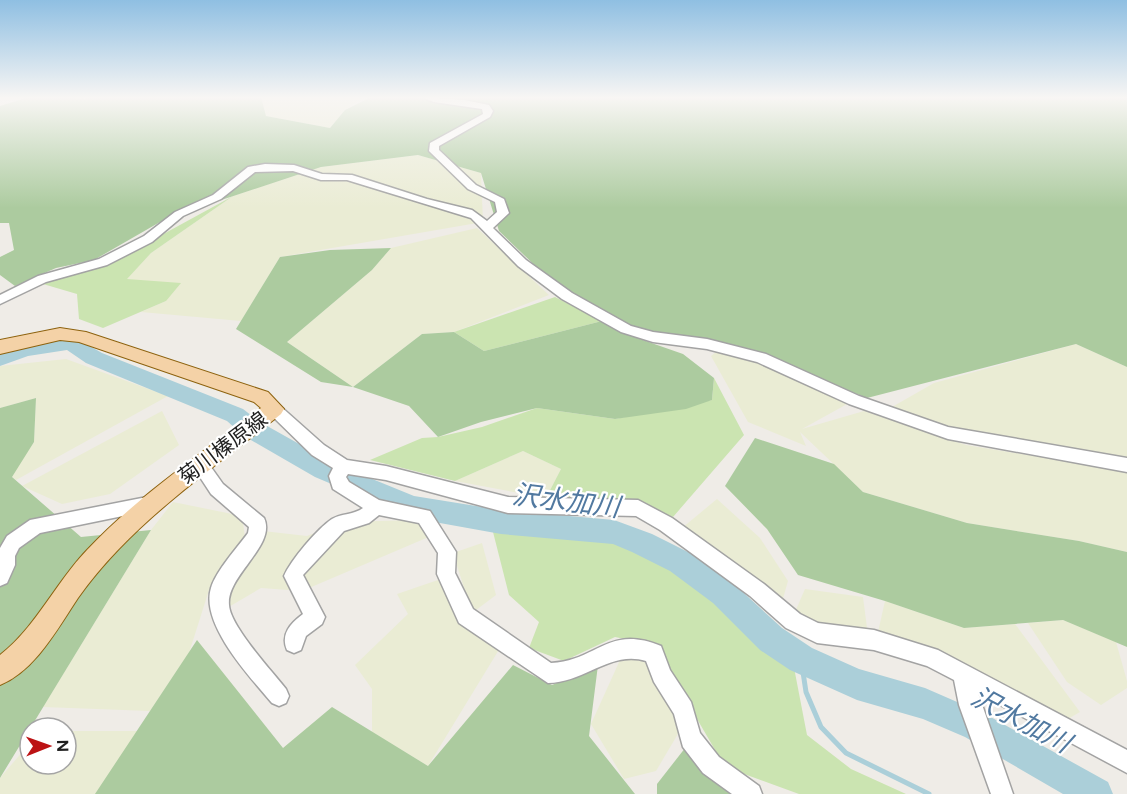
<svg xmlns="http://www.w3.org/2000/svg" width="1127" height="794" viewBox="0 0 1127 794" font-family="Figtree,'Noto Sans JP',sans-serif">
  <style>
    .farmland { fill: #eaecd4 }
    .grass { fill: #cbe4b1 }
    .forest { fill: #accb9f }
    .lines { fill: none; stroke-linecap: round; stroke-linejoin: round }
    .stream { stroke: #abcfd9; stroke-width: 5 }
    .river { fill: #abcfd9; fill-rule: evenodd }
    .minor-casing { stroke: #a3a3a3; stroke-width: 3 }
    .major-casing { stroke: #8d620e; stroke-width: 2 }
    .minor { fill: #fff; fill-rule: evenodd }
    .major { fill: #f4d2a7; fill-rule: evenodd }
    .labels { text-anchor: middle; stroke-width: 4.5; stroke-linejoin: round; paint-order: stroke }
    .street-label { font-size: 21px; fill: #1f1f1f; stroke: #fff }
    .near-water-label { font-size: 27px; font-style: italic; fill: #5179a0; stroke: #fff }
  </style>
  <rect width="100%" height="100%" fill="#efece7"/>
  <!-- farmland -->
  <g class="farmland">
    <path d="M261,97H365L345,110L330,128L266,116Z"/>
    <path d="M418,155L481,173L483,222L280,257L241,321L141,312L166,301L126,279L151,253L233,196L321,167Z"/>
    <path d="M477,228L549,295L454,332L422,334L353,387L287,342L372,270L391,248Z"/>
    <path d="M1076,344L1127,367V458L940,425L892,407L934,383Z"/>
    <path d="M720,349L762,363L849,403L802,429L864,411L966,445L1127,471V552L1079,541L967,523L863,492L800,432L806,446L748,422L711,356Z"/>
    <path d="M66,359L168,396L16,480L11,476L34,442L36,398L0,408V366Z"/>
    <path d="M162,411L179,445L110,494L62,504L22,486Z"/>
    <path d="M523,451L561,469L546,498L455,481Z"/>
    <path d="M717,499L760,538L788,581L782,602L682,528Z"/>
    <path d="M173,502L242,516L245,537L209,590L189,653L150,711L43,707L151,530Z"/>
    <path d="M417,520L431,536L302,591L261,588L227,608L234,575L263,531L307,536L342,522Z"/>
    <path d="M482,543L496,595L472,613L453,553Z"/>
    <path d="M438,580L462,619L500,648L428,766L372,732V689L355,665L408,614L397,594Z"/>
    <path d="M805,589L863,597L867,628L823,629L795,612Z"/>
    <path d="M885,601L964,628L1015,624L1080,712L1061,723L878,632Z"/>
    <path d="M1063,620L1116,642L1127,681V688L1101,705L1067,682L1028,623Z"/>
    <path d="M645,656L682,727L656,771L624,779L591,724L620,660Z"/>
    <path d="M66,731H140L97,794H0V778L30,743V764H66Z"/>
  </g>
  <!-- grass -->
  <g class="grass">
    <path d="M233,196L151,253L127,279L181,283L166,301L103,328L79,319L77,294L43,284L88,270L136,249Z"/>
    <path d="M555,297L602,321L484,351L454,332Z"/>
    <path d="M714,378L744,435L673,517L636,502L546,498L561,469L523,451L455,481L370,460L422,438L438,437L482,427L537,408L615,419L712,400Z"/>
    <path d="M591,520L638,531L733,597L765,624L791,652L807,735L851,769L906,794H799L725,767L654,645L615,637L564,661L529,648L539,622L509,595L493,532Z"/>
  </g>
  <!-- forest -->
  <g class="forest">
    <path d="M29,97L84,99L90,97H261L266,116L330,128L345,110L371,97H1127V367L1076,344L867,398L743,349L652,335L634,328L551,281L499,231L481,173L418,155L321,167L167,218L94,260L56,268L15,286L0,275V257L14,250L9,223H0V106Z"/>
    <path d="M391,248L372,270L287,342L353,387L422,334L454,332L484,351L602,321L640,339L683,354L714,378L712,400L686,409L615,419L537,408L481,422L438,437L409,406L353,387L321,382L236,329L280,257L330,250Z"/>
    <path d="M36,398L34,442L12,477L81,537L151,530L0,778V408Z"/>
    <path d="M755,438L834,464L863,492L967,523L1079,541L1127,552V647L1063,620L964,628L885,601L798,575L767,529L725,486Z"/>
    <path d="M197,640L283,748L332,707L428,766L513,665L552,685L598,665L589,736L635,794H95Z"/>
    <path d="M689,743L737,794H657V784Z"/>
  </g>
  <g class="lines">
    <!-- stream -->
    <path class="stream" d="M801,659L806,692L821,727L846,753L929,794"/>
    <!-- river -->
    <path class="river" d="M70,335L102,353L243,409L260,422L333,463L414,496L501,510L614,520L652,534L690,553L733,583L782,628L812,648L859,669L925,688L987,715L1108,782L1113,794H1063L965,737L923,719L857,700L790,670L760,650L713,603L670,571L632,552L613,544L501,534L412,518L315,477L244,436L227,421L86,363L67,350L28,356L0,366V350L25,341Z"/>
    <!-- minor casing -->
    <g class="minor-casing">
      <g id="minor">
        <path d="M422,97L464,100L489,105L493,111L490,117L439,146V150L476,185L504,199L509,213L493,228L526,260L572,293L631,326L653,332L707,339L766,354L859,396L948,427L1127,458V472L948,439L849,404L757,362L707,349L653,342L621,332L562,299L518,266L471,218L347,180H321L293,171L255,172L221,199L183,216L152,242L107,265L46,282L0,304V295L38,276L99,259L144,236L175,212L213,195L248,167L265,164L294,165L322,174L352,175L427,199L472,210L487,221L497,212L495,202L468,189L429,151L430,143L483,114L482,109L434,102Z"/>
        <path d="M274,403L279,405L324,445L347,460L386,466L508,497L638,500L672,518L764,584L800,614L818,623L874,630L938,650L1127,750V773L978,693L1013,794H991L959,705L954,680L927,666L874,650L817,643L786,628L750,596L660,530L636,516L508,513L386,480L348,474L346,477L349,482L379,500L430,511L456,552L455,573L473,609L551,663C597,661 608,624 661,646L670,670L691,702L700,733L719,757L759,786L762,794H732L703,773L683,747L674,714L654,682L646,661C611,650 586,682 548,683L459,623L437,574L438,553L419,523L379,515L369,523L344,531L303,575L325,617L322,624L306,636L301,650L294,653L287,650C280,634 291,623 303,614L284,576C291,560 317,529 332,519C342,513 354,515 363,508L333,489L329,476L333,468L312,455L269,413L266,409L269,405Z"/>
        <path d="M200,458L206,460L223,484L264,518C277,545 226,576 229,605C230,626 272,671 286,689L289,696L286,703L279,706L272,703C250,677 200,624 211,588C216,571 237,548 248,533L249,527L211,494L192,465L194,460Z"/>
        <path d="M152,496L158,498L161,503L158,508L152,510L40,533L19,548L15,556V565L7,583L0,586V548L7,536L30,520Z"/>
      </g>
    </g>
    <!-- major casing -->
    <g class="major-casing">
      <path id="major" d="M60,328L86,332L268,392L284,409L281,414C210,471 131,523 78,598C58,628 35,671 0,685V655C36,627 56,582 87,550C139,495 201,454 261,408L254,402L79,342L60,340L0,354V340Z"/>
    </g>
    <!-- minor -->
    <use href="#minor" class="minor"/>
    <!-- major -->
    <use href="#major" class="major"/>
  </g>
  <!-- sky -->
  <linearGradient id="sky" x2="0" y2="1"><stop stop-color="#8fbfe2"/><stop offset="0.47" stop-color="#f8f6f4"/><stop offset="1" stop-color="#f8f6f4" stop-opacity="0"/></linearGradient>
  <rect width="1127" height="208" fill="url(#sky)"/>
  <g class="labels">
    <!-- street labels -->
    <g class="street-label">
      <text transform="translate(223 448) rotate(-37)" y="7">菊川榛原線</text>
    </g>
    <!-- near-water labels -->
    <g class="near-water-label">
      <text transform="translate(566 501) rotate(7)" y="9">沢水加川</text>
      <text transform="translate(1021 720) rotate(28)" y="9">沢水加川</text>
    </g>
  </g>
  <!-- north arrow -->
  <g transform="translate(48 746) rotate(89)"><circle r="28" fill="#ffffff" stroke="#a5a5a5" stroke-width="1.5"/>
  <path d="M0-4.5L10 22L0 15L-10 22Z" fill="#bc1214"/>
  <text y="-9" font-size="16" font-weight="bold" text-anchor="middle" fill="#1f1f1f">N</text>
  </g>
</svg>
